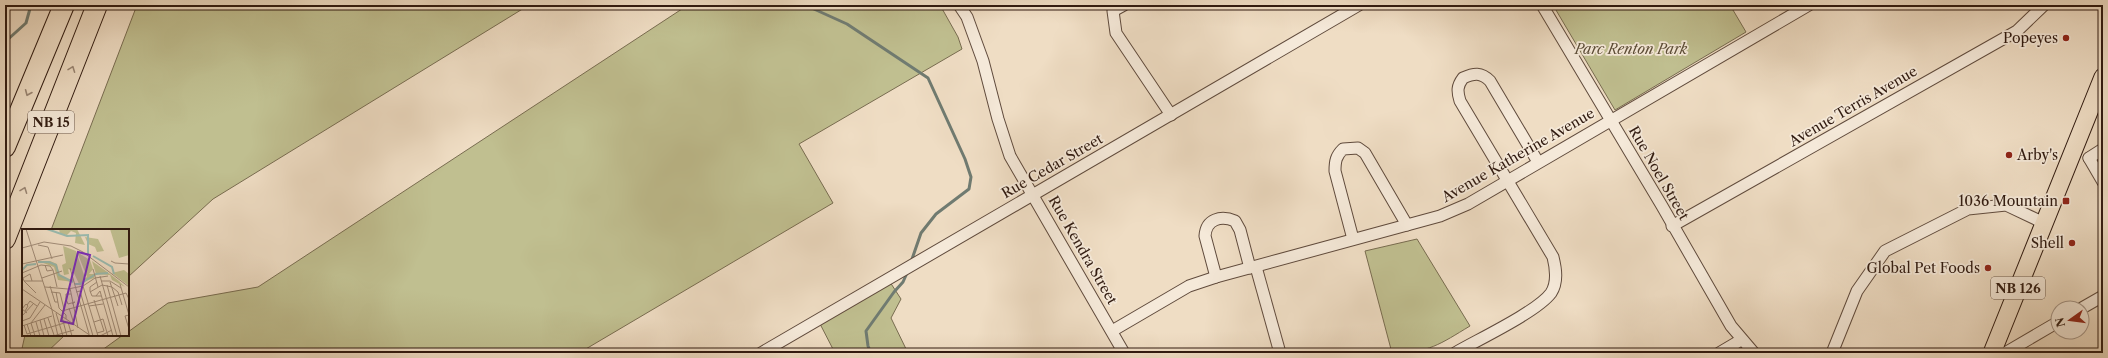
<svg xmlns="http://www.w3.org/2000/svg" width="2108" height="358" viewBox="0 0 2108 358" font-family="'Libre Caslon Text',serif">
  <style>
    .green { fill: #c0bf90; stroke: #786c50 }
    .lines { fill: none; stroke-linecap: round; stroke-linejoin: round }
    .stream { stroke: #707b71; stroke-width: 3 }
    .minor-casing { stroke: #604b3d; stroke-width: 13 }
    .primary-casing { stroke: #301a10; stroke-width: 19 }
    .motorway-casing { stroke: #301a10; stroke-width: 22 }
    .minor { stroke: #f5e9d9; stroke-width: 11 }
    .primary { stroke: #efddc4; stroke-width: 17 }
    .motorway { stroke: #efddc4; stroke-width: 20 }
    .oneway { stroke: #998573 }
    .poi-dot { fill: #8f2418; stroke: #f5e9d9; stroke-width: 1.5 }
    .labels { text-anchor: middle; stroke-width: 3.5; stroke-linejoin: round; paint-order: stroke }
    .shield { fill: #f5e9d9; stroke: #6b584c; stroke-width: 1 }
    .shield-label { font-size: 13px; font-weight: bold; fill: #301a10 }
    .poi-label { font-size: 14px; fill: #301a10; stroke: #f5e9d9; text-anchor: end }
    .park-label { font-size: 14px; font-style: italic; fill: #5b4c36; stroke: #f5e9d9 }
    .street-label { font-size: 14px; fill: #301a10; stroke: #f5e9d9 }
    .inset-river { fill: none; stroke: #9abcb1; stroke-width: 2 }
    .inset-road { fill: none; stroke: #a38f7c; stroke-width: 1 }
    .view { fill: #7b2cbf; fill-opacity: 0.15; stroke: #7b2cbf; stroke-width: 2 }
    .inset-edge { fill: none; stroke: #301a10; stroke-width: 2 }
  </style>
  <rect width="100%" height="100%" fill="#efddc4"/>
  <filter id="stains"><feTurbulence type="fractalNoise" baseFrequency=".005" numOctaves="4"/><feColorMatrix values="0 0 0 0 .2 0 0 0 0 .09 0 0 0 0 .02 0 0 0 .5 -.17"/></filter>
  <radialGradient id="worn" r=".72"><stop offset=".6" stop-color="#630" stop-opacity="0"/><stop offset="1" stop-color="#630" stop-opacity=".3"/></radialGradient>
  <!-- green -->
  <g class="green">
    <path d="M137,5H529L213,199L128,277V230H51Z"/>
    <path d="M688,5H940L958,37L962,49L799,144L833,203L579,353H98L123,335H128V332L168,303L258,287Z"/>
    <path d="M1553,5H1730L1746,32L1615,110Z"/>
    <path d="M1417,239L1470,326C1440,344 1429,353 1392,353L1365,251Z"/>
    <path d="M888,279L901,299L891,318L908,353H835L818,320Z"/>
    <path d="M25,335H65L46,353H21Z"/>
  </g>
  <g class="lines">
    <!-- stream -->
    <g class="stream">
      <path d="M805,5L847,24L928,78L965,159L971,177L969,189L936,214L921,233L911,262"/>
      <path d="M5,42L26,23L31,5"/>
      <path d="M871,353L868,346L866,331L894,292L903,282L907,273"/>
    </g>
    <!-- minor casing -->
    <g class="minor-casing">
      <g id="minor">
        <path d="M959,5L967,17L983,61L998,119L1010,156L1124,353"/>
        <path d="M1124,5L1113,11L1116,33L1171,115"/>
        <path d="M1542,5L1662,206L1731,326L1754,353"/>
        <path d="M2089,158L2103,182"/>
        <path d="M2089,158L2103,149"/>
        <path d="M1672,226L2017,31L2044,5"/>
        <path d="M1353,239L1335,171C1335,161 1336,156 1343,149L1358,148L1365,153L1407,225"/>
        <path d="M1256,267L1280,353"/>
        <path d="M1216,277L1205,236C1206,219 1221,215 1235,221L1240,230L1250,268"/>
        <path d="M2082,308L2103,296"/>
        <path d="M1112,331L1189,286L1216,277L1440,216L1468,204L1809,5"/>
        <path d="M761,353L1359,5"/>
        <path d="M1455,353C1477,340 1537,312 1551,293C1558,282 1556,269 1553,257L1460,101C1457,91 1457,86 1463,78C1474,73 1481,72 1490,81L1538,162"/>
        <path d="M1719,353L1741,340"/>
        <path d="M1832,353L1857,291L1885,251L1968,209L2006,205L2044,223"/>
        <path d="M2005,353L2058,322"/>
      </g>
    </g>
    <!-- primary casing -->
    <g class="primary-casing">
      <path id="primary" d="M1992,353L2103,77"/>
    </g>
    <!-- motorway casing -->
    <g class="motorway-casing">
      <g id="motorway">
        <path d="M5,147L64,5"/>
        <path d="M5,239L97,5"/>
      </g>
    </g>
    <!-- minor -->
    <use href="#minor" class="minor"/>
    <!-- primary -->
    <use href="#primary" class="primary"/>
    <!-- motorway -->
    <use href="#motorway" class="motorway"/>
  </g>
  <!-- one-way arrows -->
  <defs><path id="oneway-chevron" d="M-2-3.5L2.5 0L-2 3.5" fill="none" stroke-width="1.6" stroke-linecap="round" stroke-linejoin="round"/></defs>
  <g class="oneway">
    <use href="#oneway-chevron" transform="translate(72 69) rotate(-69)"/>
    <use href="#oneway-chevron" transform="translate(28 93) rotate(113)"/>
    <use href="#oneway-chevron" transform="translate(24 190) rotate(-69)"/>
  </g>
  <!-- markers -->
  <g class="poi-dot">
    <circle cx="2066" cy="38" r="4"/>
    <circle cx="2009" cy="155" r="4"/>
    <rect x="2062" y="197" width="8" height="8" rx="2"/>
    <circle cx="2072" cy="243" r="4"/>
    <circle cx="1988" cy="268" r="4"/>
  </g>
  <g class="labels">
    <!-- shield labels -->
    <g class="shield">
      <rect x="28" y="111" width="46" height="22" rx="3"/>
      <rect x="1991" y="277" width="54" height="22" rx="3"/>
    </g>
    <g class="shield-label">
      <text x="51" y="127">NB 15</text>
      <text x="2018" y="293">NB 126</text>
    </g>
    <!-- poi labels -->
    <g class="poi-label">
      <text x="2058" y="43">Popeyes</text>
      <text x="2017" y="160" text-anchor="start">Arby's</text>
      <text x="2058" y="206">1036 Mountain</text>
      <text x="2064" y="248">Shell</text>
      <text x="1980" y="273">Global Pet Foods</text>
    </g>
    <!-- park labels -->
    <g class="park-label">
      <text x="1631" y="54">Parc Renton Park</text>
    </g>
    <!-- street labels -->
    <g class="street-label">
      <text transform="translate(1853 106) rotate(-30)" y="5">Avenue Terris Avenue</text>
      <text transform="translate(1518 155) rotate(-30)" y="5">Avenue Katherine Avenue</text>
      <text transform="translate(1052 166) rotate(-30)" y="5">Rue Cedar Street</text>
      <text transform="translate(1659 173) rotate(60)" y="5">Rue Noel Street</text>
      <text transform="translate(1083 250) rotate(60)" y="5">Rue Kendra Street</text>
    </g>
  </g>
  <!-- overview -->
  <g transform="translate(22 229)">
    <rect width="107" height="107" fill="#efddc4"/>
    <path d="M37,0H55L63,16L53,14L54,4L49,2L45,6L38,5ZM88,0H107V26L97,29ZM63,8L76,10L82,22L75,23L73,18L66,15ZM41,17L54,22L63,49L65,48L55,23L68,31L71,40L67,45H73L72,49L63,52L58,57L51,42L46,40L47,45L42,46L40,36L44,34ZM16,32H28L35,35L37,46L45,51L51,50V53L36,51L32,38ZM70,32L88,45L97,52L103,58L90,51L88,46L74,45ZM102,41L107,45V57L90,44Z" fill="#c0bf90"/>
    <path class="inset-river" d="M25,0L45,7L66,6V25M71,27L90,38L92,45M16,33H27L34,36L37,46L51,53M0,41L5,36L14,35M53,55H58L74,45L86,44"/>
    <path class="inset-road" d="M4,0L30,81M16,16L26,18L30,30M0,19L22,13L49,17L61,23L107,58M89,32L93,34L107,35M0,35L41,26M23,36L25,42L31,41M48,39L67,105M71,40L76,58M0,44L19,36L28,37L31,41L35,58M78,47L95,107M20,49L40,42M2,52L1,49L8,45L10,52M2,52H21M2,52L14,64M79,52H88L99,59M75,53L68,58V62L70,67H79M88,53L96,77M98,55L107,86M85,56L99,107M28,57L33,73H36M61,57L76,107M23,58L46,60L61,57L73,49L86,47M48,59L56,99M0,60L69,107M29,63L38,64L42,80M34,63L37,79L44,86V90M54,63L58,62L71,107M68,63L80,56L90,58L96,63L100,76M49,65H44V70L46,75L53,73L50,75M74,67L78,62L91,107M72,71L82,102L75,104M5,76L8,72L15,77M67,77L81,75M47,79L52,95M30,81L36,107M3,82L6,77L4,75L0,80L5,84M40,82L104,64L107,70M34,84L41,107M107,86L103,87L107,100M0,87L12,74M40,88L45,107M26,89L32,106M22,90L27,107M18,91L22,107M0,92L8,89L18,73M14,93L18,107M46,93L50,107M72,93L81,90L86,107M5,95L9,107M2,96L5,105L46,93M0,97L30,87M13,107L9,94L23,76M31,107L52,101M78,107L90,101"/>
    <path class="view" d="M56,23L68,26L51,95L39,92Z"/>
    <rect width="107" height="107" class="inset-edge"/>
  </g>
  <!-- margin -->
  <rect width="2108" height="358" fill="none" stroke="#efddc4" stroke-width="20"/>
  <rect x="6" y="6" width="2096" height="346" fill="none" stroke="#301a10" stroke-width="2"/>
  <rect x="10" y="10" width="2088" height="338" fill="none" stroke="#301a10"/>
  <!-- north arrow -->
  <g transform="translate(2070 320) rotate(256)"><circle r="19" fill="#f5e9d9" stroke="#a69689"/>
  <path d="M0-3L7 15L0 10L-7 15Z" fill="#8f2418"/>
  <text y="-6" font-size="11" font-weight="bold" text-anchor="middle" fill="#301a10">N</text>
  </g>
  <rect width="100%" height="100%" filter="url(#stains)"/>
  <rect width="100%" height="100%" fill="url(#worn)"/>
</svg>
